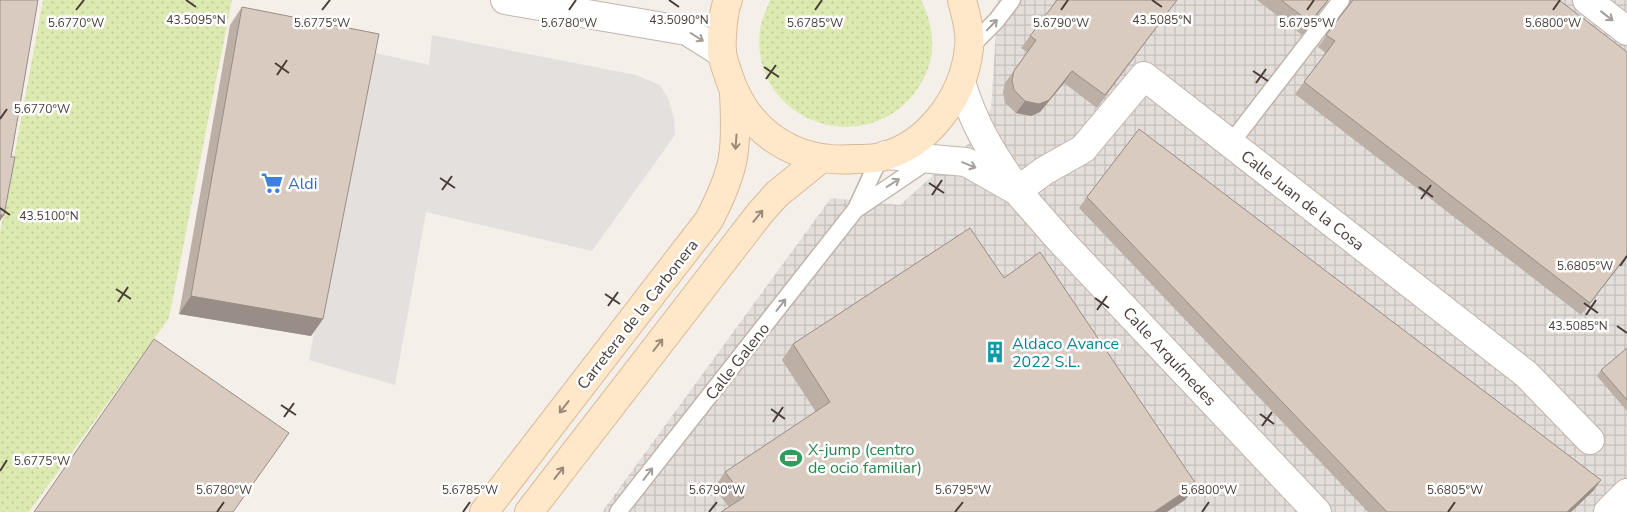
<svg xmlns="http://www.w3.org/2000/svg" width="1627" height="512" viewBox="0 0 1627 512" font-family="'Nunito Sans',sans-serif">
  <style>
    .industrial { fill: url(#industrial-grid) }
    .grass { fill: url(#grass-dots) }
    .parking { fill: #e3e0de }
    .lines { fill: none; stroke-linecap: round; stroke-linejoin: round }
    .lane-casing { stroke: #c1b5ab; stroke-width: 19 }
    .street-casing { stroke: #c1b5ab; stroke-width: 30 }
    .secondary-casing { stroke: #d9bb9a; stroke-width: 30 }
    .lane { stroke: #fff; stroke-width: 16 }
    .street { stroke: #fff; stroke-width: 28 }
    .secondary { stroke: #ffe7c9; stroke-width: 28 }
    .wall { fill: #bbafa6 }
    .shaded-wall { fill: #998e87 }
    .building { fill: #dacbc1; stroke: #998e87 }
    .oneway { stroke: #a49e9b }
    .oneway2 { stroke: #9b8a79 }
    .ticks { fill: none; stroke: #493e37; stroke-width: 2 }
    .labels { text-anchor: middle; stroke-width: 5; stroke-linejoin: round; paint-order: stroke }
    .shop-label { font-size: 16px; fill: #366cbe; stroke: #fff; text-anchor: start }
    .street-label { font-size: 16px; fill: #493e37; stroke: #fff }
    .culture-label { font-size: 16px; fill: #0d838f; stroke: #fff; text-anchor: start }
    .leisure-label { font-size: 16px; fill: #27864d; stroke: #fff; text-anchor: start }
    .ticks-label { font-size: 12px; text-anchor: middle; fill: #493e37; stroke: #fff; stroke-width: 5; stroke-linejoin: round; paint-order: stroke }
  </style>
  <defs>
    <pattern id="industrial-grid" width="8" height="8" patternUnits="userSpaceOnUse" patternTransform="scale(1.25)"><rect width="8" height="8" fill="#e4deda"/><path d="M0 4h8M4 0v8" fill="none" stroke="#c5c0bc"/></pattern>
    <pattern id="grass-dots" width="8" height="8" patternUnits="userSpaceOnUse" patternTransform="scale(1.25)"><rect width="8" height="8" fill="#dceab1"/><path d="M2 2h.1M6 6h.1" fill="none" stroke="#beca99" stroke-width="1.8" stroke-linecap="round"/></pattern>
  </defs>
  <rect width="100%" height="100%" fill="#f5efe9"/>
  <!-- industrial -->
  <path class="industrial" d="M998,0H1627V512H602L831,198L900,205L968,144L991,108Z"/>
  <!-- grass -->
  <g class="grass">
    <path d="M43,0H232L169,318L29,512H0V233Z"/>
    <path d="M770,0H921C934,26 937,54 923,80C873,169 743,120 761,25C763,17 767,8 770,0Z"/>
  </g>
  <!-- parking -->
  <path class="parking" d="M432,35L636,75L660,85L668,98L674,118L675,135L592,251L426,212L395,385L309,360L367,51L429,65Z"/>
  <g class="lines">
    <!-- lane casing -->
    <g class="lane-casing">
      <g id="lane">
        <path d="M969,48L996,21L1012,0"/>
        <path d="M1231,143L1341,0"/>
        <path d="M858,208L929,160"/>
        <path d="M618,512L856,209L880,157"/>
      </g>
    </g>
    <!-- street casing -->
    <g class="street-casing">
      <g id="street">
        <path d="M505,0L687,31L722,53"/>
        <path d="M1587,0L1627,31"/>
        <path d="M961,82C974,124 989,149 1014,185"/>
        <path d="M886,155L966,162L1017,191L1059,239L1317,512"/>
        <path d="M1017,191L1044,171L1083,149L1144,76L1526,374L1590,440"/>
        <path d="M1608,512L1627,493"/>
      </g>
    </g>
    <!-- secondary casing -->
    <g class="secondary-casing">
      <g id="secondary">
        <path d="M728,0C723,11 721,40 722,53C723,60 726,68 728,74C746,132 795,164 855,159C863,159 873,159 881,157C929,145 964,96 969,48C971,32 966,16 962,0"/>
        <path d="M484,512L709,220C736,168 737,151 734,93"/>
        <path d="M529,512L760,213L777,194L819,160"/>
      </g>
    </g>
    <!-- lane -->
    <use href="#lane" class="lane"/>
    <!-- street -->
    <use href="#street" class="street"/>
    <!-- secondary -->
    <use href="#secondary" class="secondary"/>
  </g>
  <!-- wall -->
  <g class="wall">
    <path d="M1177,0L1097,108L1064,83L1040,112L1031,116L1016,113L1005,103L1003,92L1005,83L1027,52L1021,48L1030,36Z"/>
    <path d="M1257,0H1328L1302,35Z"/>
    <path d="M1350,0H1559L1627,52V256L1581,315L1295,94L1326,53L1318,47L1349,5Z"/>
    <path d="M242,7L323,319L311,336L179,314L230,25Z"/>
    <path d="M1087,197L1601,480L1593,491L1571,512H1368L1079,208Z"/>
    <path d="M1004,278L1196,484L1185,500L729,507L714,488L725,472L816,412L782,360L793,344Z"/>
    <path d="M1627,348V411L1597,376L1601,370Z"/>
  </g>
  <!-- shaded-wall -->
  <g class="shaded-wall">
    <path d="M1328,0L1302,35L1310,22Z"/>
    <path d="M1072,71L1064,83L1040,112L1031,116L1016,113L1025,101Z"/>
    <path d="M0,215H4L0,221Z"/>
    <path d="M1627,255V256L1581,315L1590,303Z"/>
    <path d="M191,296L323,319L311,336L179,314Z"/>
    <path d="M1601,480L1593,491L1571,512H1567Z"/>
    <path d="M1196,484L1185,500L1167,512H1154Z"/>
  </g>
  <!-- building -->
  <g class="building">
    <path d="M0,0H38L11,157H15L4,215H0V218Z"/>
    <path d="M1057,0H1177L1105,95L1072,71L1049,100L1039,104L1025,101L1014,90L1012,80L1014,71L1036,40L1030,36Z"/>
    <path d="M1281,0H1328L1310,22Z"/>
    <path d="M1353,0H1559L1627,52V255L1590,303L1304,82L1335,41L1326,35Z"/>
    <path d="M242,7L379,34L323,319L191,296Z"/>
    <path d="M1139,129L1601,480L1567,512H1387L1087,197Z"/>
    <path d="M970,228L1004,278L1040,252L1196,484L1154,512H721L744,497L725,472L830,402L793,344Z"/>
    <path d="M154,339L289,433L233,512H34Z"/>
    <path d="M1627,348V400L1601,370Z"/>
  </g>
  <!-- one-way arrows -->
  <defs><path id="oneway-shaft" d="M-6 0H5M1.5-3L5.5 0L1.5 3" fill="none" stroke-width="1.6" stroke-linecap="round" stroke-linejoin="round" transform="scale(1.25)"/></defs>
  <g class="oneway">
    <use href="#oneway-shaft" transform="translate(1607 16) rotate(38)"/>
    <use href="#oneway-shaft" transform="translate(992 25) rotate(-46)"/>
    <use href="#oneway-shaft" transform="translate(697 37) rotate(32)"/>
    <use href="#oneway-shaft" transform="translate(969 165) rotate(22)"/>
    <use href="#oneway-shaft" transform="translate(893 183) rotate(-32)"/>
    <use href="#oneway-shaft" transform="translate(781 305) rotate(-52)"/>
    <use href="#oneway-shaft" transform="translate(648 474) rotate(-52)"/>
  </g>
  <g class="oneway2">
    <use href="#oneway-shaft" transform="translate(736 142) rotate(94)"/>
    <use href="#oneway-shaft" transform="translate(758 216) rotate(-51)"/>
    <use href="#oneway-shaft" transform="translate(658 345) rotate(-52)"/>
    <use href="#oneway-shaft" transform="translate(564 407) rotate(128)"/>
    <use href="#oneway-shaft" transform="translate(559 473) rotate(-52)"/>
  </g>
  <!-- ticks -->
  <path class="ticks" d="M186,0L196,7M669,0L679,7M1152,0L1162,7M76,10L84,0M322,10L330,0M569,10L576,0M815,10L822,0M1061,10L1068,0M1307,10L1314,0M1553,10L1560,0M275,63L289,73M764,67L779,77M1253,71L1268,81M277,75L287,60M766,79L776,65M1256,83L1266,69M0,119L7,109M440,178L455,188M929,183L944,193M1419,187L1433,197M442,190L452,176M932,195L942,180M1421,199L1431,185M0,208L10,215M1620,266L1627,256M116,289L131,299M605,294L620,304M1095,298L1109,308M118,302L128,287M1584,303L1598,313M608,306L618,292M1097,310L1107,296M1586,315L1596,300M1617,326L1627,333M281,405L296,415M771,409L785,419M1260,414L1274,424M284,417L294,403M773,422L783,407M1262,426L1272,412M0,471L7,460M217,512L224,502M463,512L470,502M709,512L717,502M955,512L963,502M1202,512L1209,502M1448,512L1455,502"/>
  <!-- icons -->
  <defs>
    <g id="supermarket-bare" transform="scale(1.725)"><path d="M-6-5.5h2.5l.6 2H6L4.5 2H-2.5L-4.4-4H-6ZM-1.5 3.2a1.3 1.3 0 1 0 .1 0ZM3 3.2a1.3 1.3 0 1 0 .1 0Z" fill="#3f7fe0" stroke="#fff" stroke-width="2.5" paint-order="stroke"/></g>
    <g id="building-bare" transform="scale(1.725)"><path d="M-4-6H4V6H1V3H-1V6H-4ZM-2.5-4.3h1.7v1.8h-1.7ZM.8-4.3h1.7v1.8H.8ZM-2.5-1h1.7V.8h-1.7ZM.8-1h1.7V.8H.8Z" fill="#0f9aa8" stroke="#fff" stroke-width="2.5" paint-order="stroke"/></g>
    <g id="stadium-bare" transform="scale(1.725)"><path d="M0-5a6.5 5 0 1 0 0 10a6.5 5 0 1 0 0-10ZM-3.5-1.8h7v3.6h-7Z" fill="#2e9e5b" stroke="#fff" stroke-width="2.5" paint-order="stroke"/></g>
  </defs>
  <g fill-rule="evenodd">
    <use href="#supermarket-bare" x="272" y="183"/>
    <use href="#building-bare" x="995" y="352"/>
    <use href="#stadium-bare" x="791" y="458"/>
  </g>
  <g class="labels">
    <!-- shop labels -->
    <g class="shop-label">
      <text x="288" y="189">Aldi</text>
    </g>
    <!-- street labels -->
    <g class="street-label">
      <text transform="translate(1303 200) rotate(38)" y="6">Calle Juan de la Cosa</text>
      <text transform="translate(637 314) rotate(-52)" y="6">Carretera de la Carbonera</text>
      <text transform="translate(1170 356) rotate(47)" y="6">Calle Arquímedes</text>
      <text transform="translate(737 361) rotate(-52)" y="6">Calle Galeno</text>
    </g>
    <!-- culture labels -->
    <g class="culture-label">
      <text x="1012" y="349">Aldaco Avance<tspan x="1012" dy="18">2022 S.L.</tspan></text>
    </g>
    <!-- leisure labels -->
    <g class="leisure-label">
      <text x="808" y="455">X-jump (centro<tspan x="808" dy="18">de ocio familiar)</tspan></text>
    </g>
  </g>
  <g class="ticks-label">
    <text x="196" y="24">43.5095°N</text>
    <text x="679" y="24">43.5090°N</text>
    <text x="1162" y="24">43.5085°N</text>
    <text x="76" y="27">5.6770°W</text>
    <text x="322" y="27">5.6775°W</text>
    <text x="569" y="27">5.6780°W</text>
    <text x="815" y="27">5.6785°W</text>
    <text x="1061" y="27">5.6790°W</text>
    <text x="1307" y="27">5.6795°W</text>
    <text x="1553" y="27">5.6800°W</text>
    <text x="42" y="113">5.6770°W</text>
    <text x="49" y="220">43.5100°N</text>
    <text x="1585" y="270">5.6805°W</text>
    <text x="1578" y="330">43.5085°N</text>
    <text x="42" y="465">5.6775°W</text>
    <text x="224" y="494">5.6780°W</text>
    <text x="470" y="494">5.6785°W</text>
    <text x="717" y="494">5.6790°W</text>
    <text x="963" y="494">5.6795°W</text>
    <text x="1209" y="494">5.6800°W</text>
    <text x="1455" y="494">5.6805°W</text>
  </g>
</svg>
